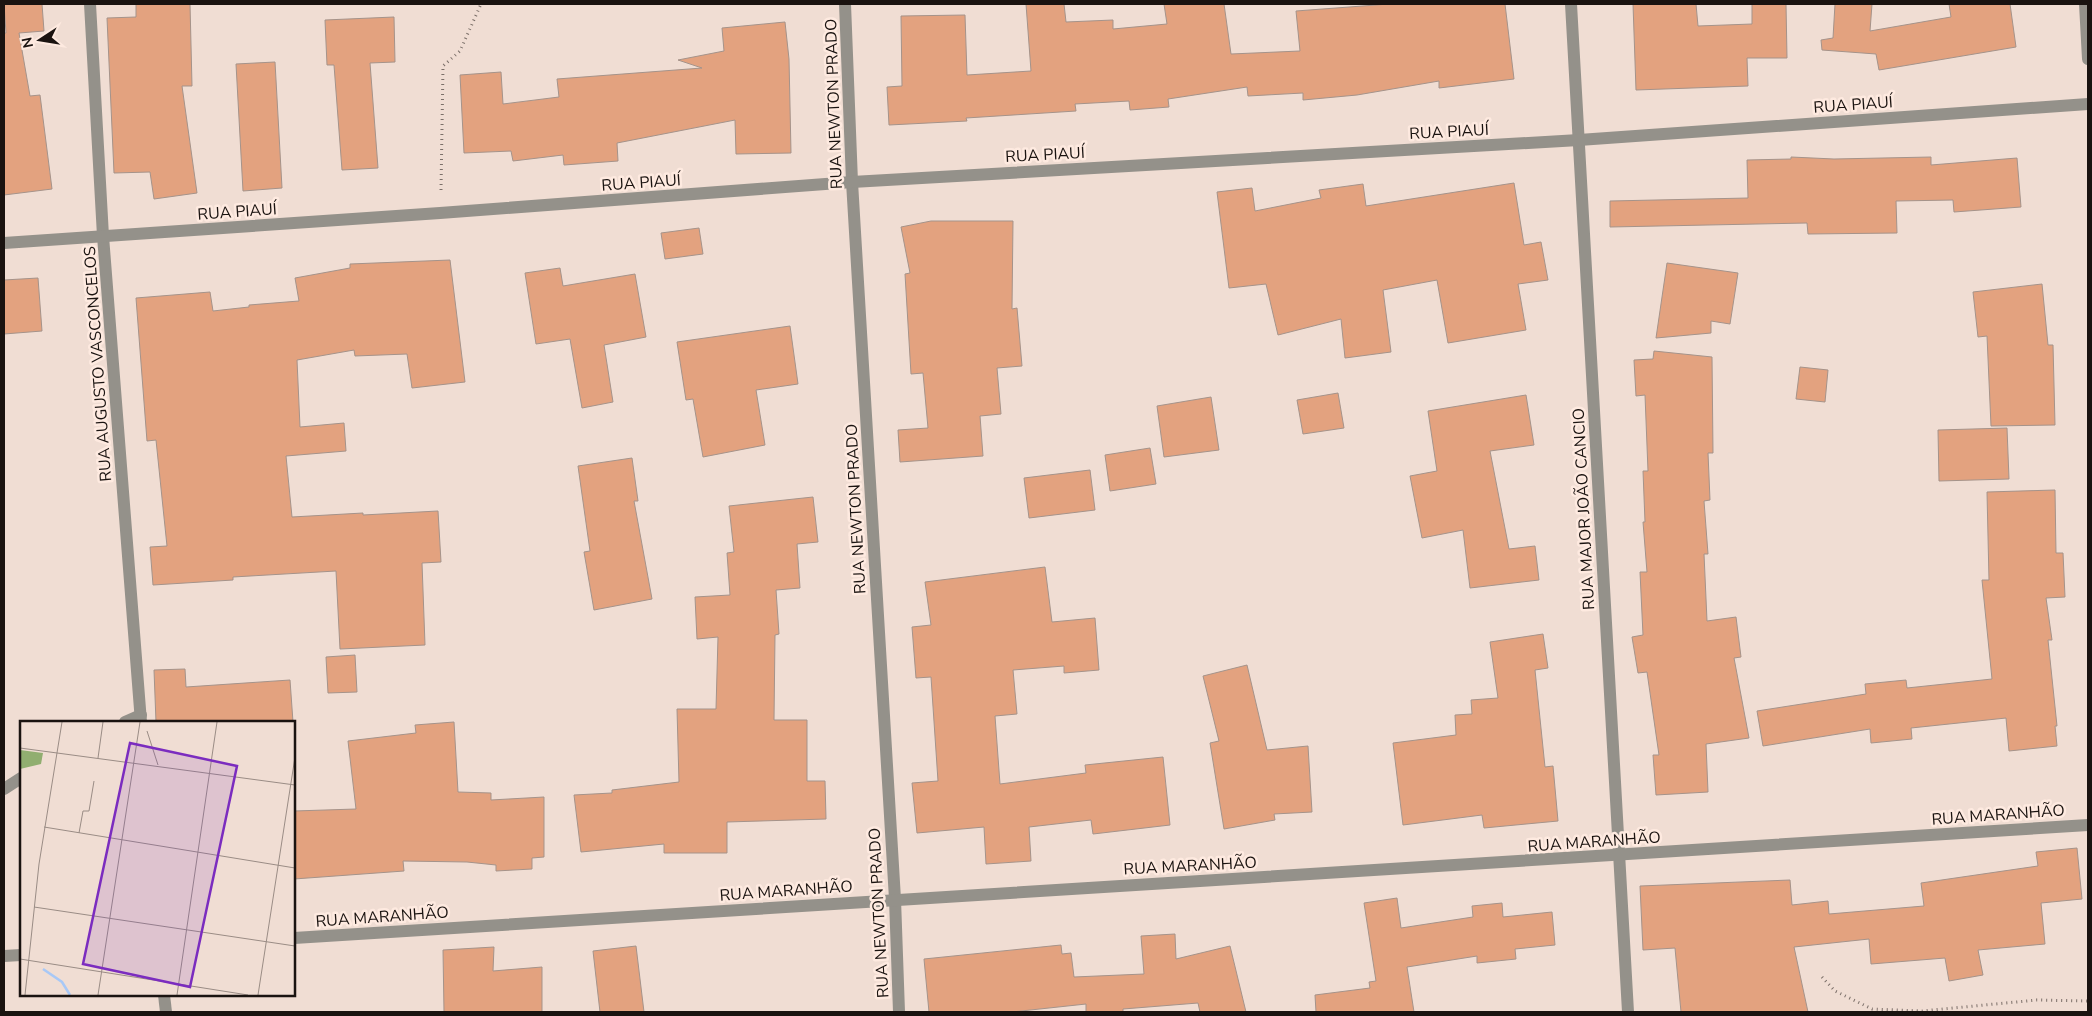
<svg xmlns="http://www.w3.org/2000/svg" width="2092" height="1016" viewBox="0 0 2092 1016" font-family="'Nunito Sans',sans-serif">
  <style>
    .building { fill: #e3a27f; stroke: #a5938a }
    .lines { fill: none; stroke-linecap: round; stroke-linejoin: round }
    .path { stroke: #7b6f69; stroke-width: 3; stroke-dasharray: 1 4; stroke-linecap: butt }
    .minor { stroke: #94918a; stroke-width: 12 }
    .labels { text-anchor: middle; stroke-width: 5; stroke-linejoin: round; paint-order: stroke }
    .street-label { font-size: 16px; fill: #1a1310; stroke: #feeae0 }
    .inset-river { fill: none; stroke: #a8c8f6; stroke-width: 2.5 }
    .inset-road { fill: none; stroke: #9a8c85; stroke-width: 1 }
    .view { fill: #7b2cbf; fill-opacity: 0.15; stroke: #7b2cbf; stroke-width: 2.5 }
    .inset-edge { fill: none; stroke: #1a1310; stroke-width: 2.5 }
  </style>
  <rect width="100%" height="100%" fill="#f0ddd3"/>
  <!-- building -->
  <g class="building">
    <path d="M4,4H42L44,31L19,33L30,96L40,95L52,189L4,195V33H6Z"/>
    <path d="M136,4H190L192,86H182L197,193L154,199L150,172L114,173L107,18L136,17Z"/>
    <path d="M1026,4H1064L1066,22L1113,20V29L1167,24L1164,4H1224L1231,54L1300,51L1296,11L1389,4H1505L1514,79L1439,88V81L1357,95L1303,100V93L1248,96L1247,87L1168,99L1169,107L1130,110L1129,101L1075,104L1076,111L966,118L967,121L889,125L887,87L902,86L901,16L965,15L967,75L1031,71Z"/>
    <path d="M1633,4H1696L1698,26L1752,24V4H1786L1787,58H1747L1748,86L1636,90Z"/>
    <path d="M1835,4H1872L1870,31L1951,17L1949,4H2010L2016,47L1879,70L1876,54L1822,50L1821,40L1833,38Z"/>
    <path d="M394,17L395,62L370,63L378,168L342,170L334,65H327L325,20Z"/>
    <path d="M785,22L789,59L791,153L736,154L735,120L617,143L618,161L564,165L563,155L513,161L511,151L464,153L460,75L501,72L503,104L559,97L557,79L702,68L678,60L724,51L722,28Z"/>
    <path d="M275,62L282,188L243,191L236,64Z"/>
    <path d="M1791,157L1834,159L1931,157V165L2017,158L2021,207L1954,212L1953,200L1896,201L1897,233L1808,234L1807,223L1610,227V201L1748,198L1747,160L1791,159Z"/>
    <path d="M1514,183L1524,245L1541,242L1548,280L1518,284L1526,330L1448,343L1437,280L1383,290L1391,352L1345,358L1341,319L1278,335L1266,284L1229,288L1217,192L1252,188L1255,211L1321,198L1319,190L1363,184L1366,206Z"/>
    <path d="M931,221H1013L1012,309L1017,308L1022,366L997,368L1001,414L980,416L983,456L900,462L898,430L928,428L923,373L911,374L905,274L910,273L901,227Z"/>
    <path d="M699,228L703,254L665,259L661,233Z"/>
    <path d="M450,260L465,382L412,388L407,354L355,356L354,350L297,360L300,427L344,423L346,451L286,456L292,517L363,513V515L438,511L441,562L422,563L425,645L340,649L336,571L233,577V580L153,585L150,547L167,546L156,440L147,441L136,298L210,292L213,311L249,307V305L299,301L295,278L350,268V264Z"/>
    <path d="M1667,263L1738,273L1730,324L1711,321V333L1656,338Z"/>
    <path d="M560,268L563,286L635,274L646,337L604,345L613,402L582,408L570,339L536,344L525,273Z"/>
    <path d="M38,278L42,331L4,334V280Z"/>
    <path d="M2042,284L2048,345H2053L2055,425L1991,426L1987,336L1978,337L1973,292Z"/>
    <path d="M790,326L798,384L756,390L765,445L703,457L693,399L686,400L677,342Z"/>
    <path d="M1654,351L1712,357L1713,453H1708L1710,500L1704,501L1708,554H1704L1707,621L1736,617L1741,657L1734,658L1749,738L1706,744L1708,792L1656,795L1653,755H1659L1647,672L1638,673L1632,637L1643,635L1640,572H1647L1643,522H1645L1643,471H1648L1645,395L1636,396L1634,360L1653,359Z"/>
    <path d="M1800,367L1828,370L1825,402L1796,399Z"/>
    <path d="M1338,393L1344,428L1303,434L1297,400Z"/>
    <path d="M1526,395L1534,445L1490,451L1509,549L1535,546L1539,580L1470,588L1463,530L1422,538L1410,476L1437,471L1428,411Z"/>
    <path d="M1211,397L1219,450L1164,457L1157,406Z"/>
    <path d="M2007,428L2009,479L1939,481L1938,430Z"/>
    <path d="M1150,448L1156,484L1110,491L1105,455Z"/>
    <path d="M632,458L638,501H634L652,599L594,610L584,552L590,551L578,466Z"/>
    <path d="M1090,470L1095,510L1029,518L1024,478Z"/>
    <path d="M2055,490L2056,553H2063L2065,597L2046,598L2052,640H2048L2057,726H2055L2057,746L2009,751L2006,718L1911,728L1912,739L1871,743L1870,729L1763,746L1757,711L1866,694L1865,684L1906,680L1907,688L1992,679L1982,580H1989L1987,492Z"/>
    <path d="M813,497L818,542L797,544L800,588L776,590L779,634L775,635L774,720H807V781H825L826,819L727,822V853H664V844L581,852L574,795L612,793V790L679,782L677,709H716L718,637L697,639L695,597L730,595L727,553L734,552L729,506Z"/>
    <path d="M1045,567L1052,622L1095,618L1099,670L1064,673V666L1013,670L1017,714L995,716L1000,784L1086,773L1085,765L1163,757L1170,825L1093,834L1091,820L1029,827L1031,861L986,864L984,827L917,833L912,783L938,781L931,677L916,678L912,627L931,625L925,582Z"/>
    <path d="M1543,634L1548,668L1535,670L1545,767L1553,766L1558,821L1484,828L1482,815L1403,825L1393,743L1456,735L1455,715L1472,714L1471,700L1498,698L1490,642Z"/>
    <path d="M355,655L357,692L328,693L326,657Z"/>
    <path d="M1247,665L1267,750L1308,746L1312,812L1274,814L1275,820L1224,829L1210,743L1219,741L1203,676Z"/>
    <path d="M185,669L186,687L290,680L293,722H156L154,670Z"/>
    <path d="M454,722L458,792L491,793V800L544,797V857L532,858V869L496,871V865L467,862L403,861L404,871L294,879V811L356,809L348,741L416,733L415,725Z"/>
    <path d="M2077,848L2082,899L2041,903L2045,944L1978,950L1983,975L1949,981L1945,958L1871,964L1869,939L1794,947L1808,1012H1681L1675,948L1643,950L1640,886L1790,880L1792,905L1828,901L1829,914L1924,906L1921,883L2038,866L2036,852Z"/>
    <path d="M1397,898L1401,928L1473,917L1472,906L1502,903L1503,917L1552,912L1555,945L1515,949L1516,959L1477,963V956L1407,967L1414,1012H1316L1315,995L1370,988L1369,982L1376,981L1364,903Z"/>
    <path d="M1175,934L1176,959L1230,946L1246,1012H1200L1198,1003L1123,1009V1012H1086V1004L1012,1012H929L924,959L1061,945L1062,954L1071,953L1074,977L1144,974L1141,936Z"/>
    <path d="M636,946L644,1012H600L593,951Z"/>
    <path d="M494,947L493,971L542,967V1012H444L443,950Z"/>
  </g>
  <g class="lines">
    <!-- path -->
    <g class="path">
      <path d="M441,190L443,66L460,51L481,4"/>
      <path d="M1822,977L1835,991L1872,1009L1922,1011L2037,1000L2088,1001"/>
    </g>
    <!-- minor -->
    <g class="minor">
      <path d="M90,4L103,236L141,722"/>
      <path d="M845,4L852,182L895,899L899,1012"/>
      <path d="M1571,4L1628,1012"/>
      <path d="M2085,4L2088,59"/>
      <path d="M4,243L440,213L852,182L1579,140L2088,104"/>
      <path d="M125,722L141,715"/>
      <path d="M4,789L21,778"/>
      <path d="M294,938L2088,825"/>
      <path d="M4,956L21,955"/>
      <path d="M164,995L166,1012"/>
    </g>
  </g>
  <g class="labels">
    <!-- street labels -->
    <g class="street-label">
      <text transform="translate(833 104) rotate(-92)" y="6">RUA NEWTON PRADO</text>
      <text transform="translate(1853 104) rotate(-4)" y="6">RUA PIAUÍ</text>
      <text transform="translate(1449 131) rotate(-3)" y="6">RUA PIAUÍ</text>
      <text transform="translate(1045 154) rotate(-3)" y="6">RUA PIAUÍ</text>
      <text transform="translate(641 182) rotate(-4)" y="6">RUA PIAUÍ</text>
      <text transform="translate(237 211) rotate(-4)" y="6">RUA PIAUÍ</text>
      <text transform="translate(97 364) rotate(-94)" y="6">RUA AUGUSTO VASCONCELOS</text>
      <text transform="translate(855 509) rotate(-93)" y="6">RUA NEWTON PRADO</text>
      <text transform="translate(1583 509) rotate(-93)" y="6">RUA MAJOR JOÃO CANCIO</text>
      <text transform="translate(1998 814) rotate(-4)" y="6">RUA MARANHÃO</text>
      <text transform="translate(1594 841) rotate(-4)" y="6">RUA MARANHÃO</text>
      <text transform="translate(1190 865) rotate(-3)" y="6">RUA MARANHÃO</text>
      <text transform="translate(786 890) rotate(-4)" y="6">RUA MARANHÃO</text>
      <text transform="translate(878 913) rotate(-93)" y="6">RUA NEWTON PRADO</text>
      <text transform="translate(382 916) rotate(-4)" y="6">RUA MARANHÃO</text>
    </g>
  </g>
  <!-- overview -->
  <g transform="translate(20 721)">
    <rect width="275" height="275" fill="#f0ddd3"/>
    <path d="M0,29L23,32L21,43L0,48Z" fill="#91ae70"/>
    <path class="inset-river" d="M23,248L42,261L50,274"/>
    <path class="inset-road" d="M127,10L138,44M0,27L275,64M78,37L83,1M24,106L275,147M59,112L63,90H69L74,60M14,186L275,225M0,238L228,274M5,274L19,143L42,1M78,274L120,1M157,274L197,1M238,274L275,36"/>
    <path class="view" d="M110,22L217,45L170,266L63,243Z"/>
    <rect width="275" height="275" class="inset-edge"/>
  </g>
  <!-- border -->
  <rect width="2092" height="1016" fill="none" stroke="#1a1310" stroke-width="10"/>
  <!-- north arrow -->
  <g transform="translate(40 40) rotate(258)" stroke="#feeae0" stroke-width="4" paint-order="stroke">
  <path d="M0-4L9 19L0 12L-9 19Z" fill="#1a1310"/>
  <text y="-8" font-size="14" font-weight="bold" text-anchor="middle" fill="#1a1310">N</text>
  </g>
</svg>
